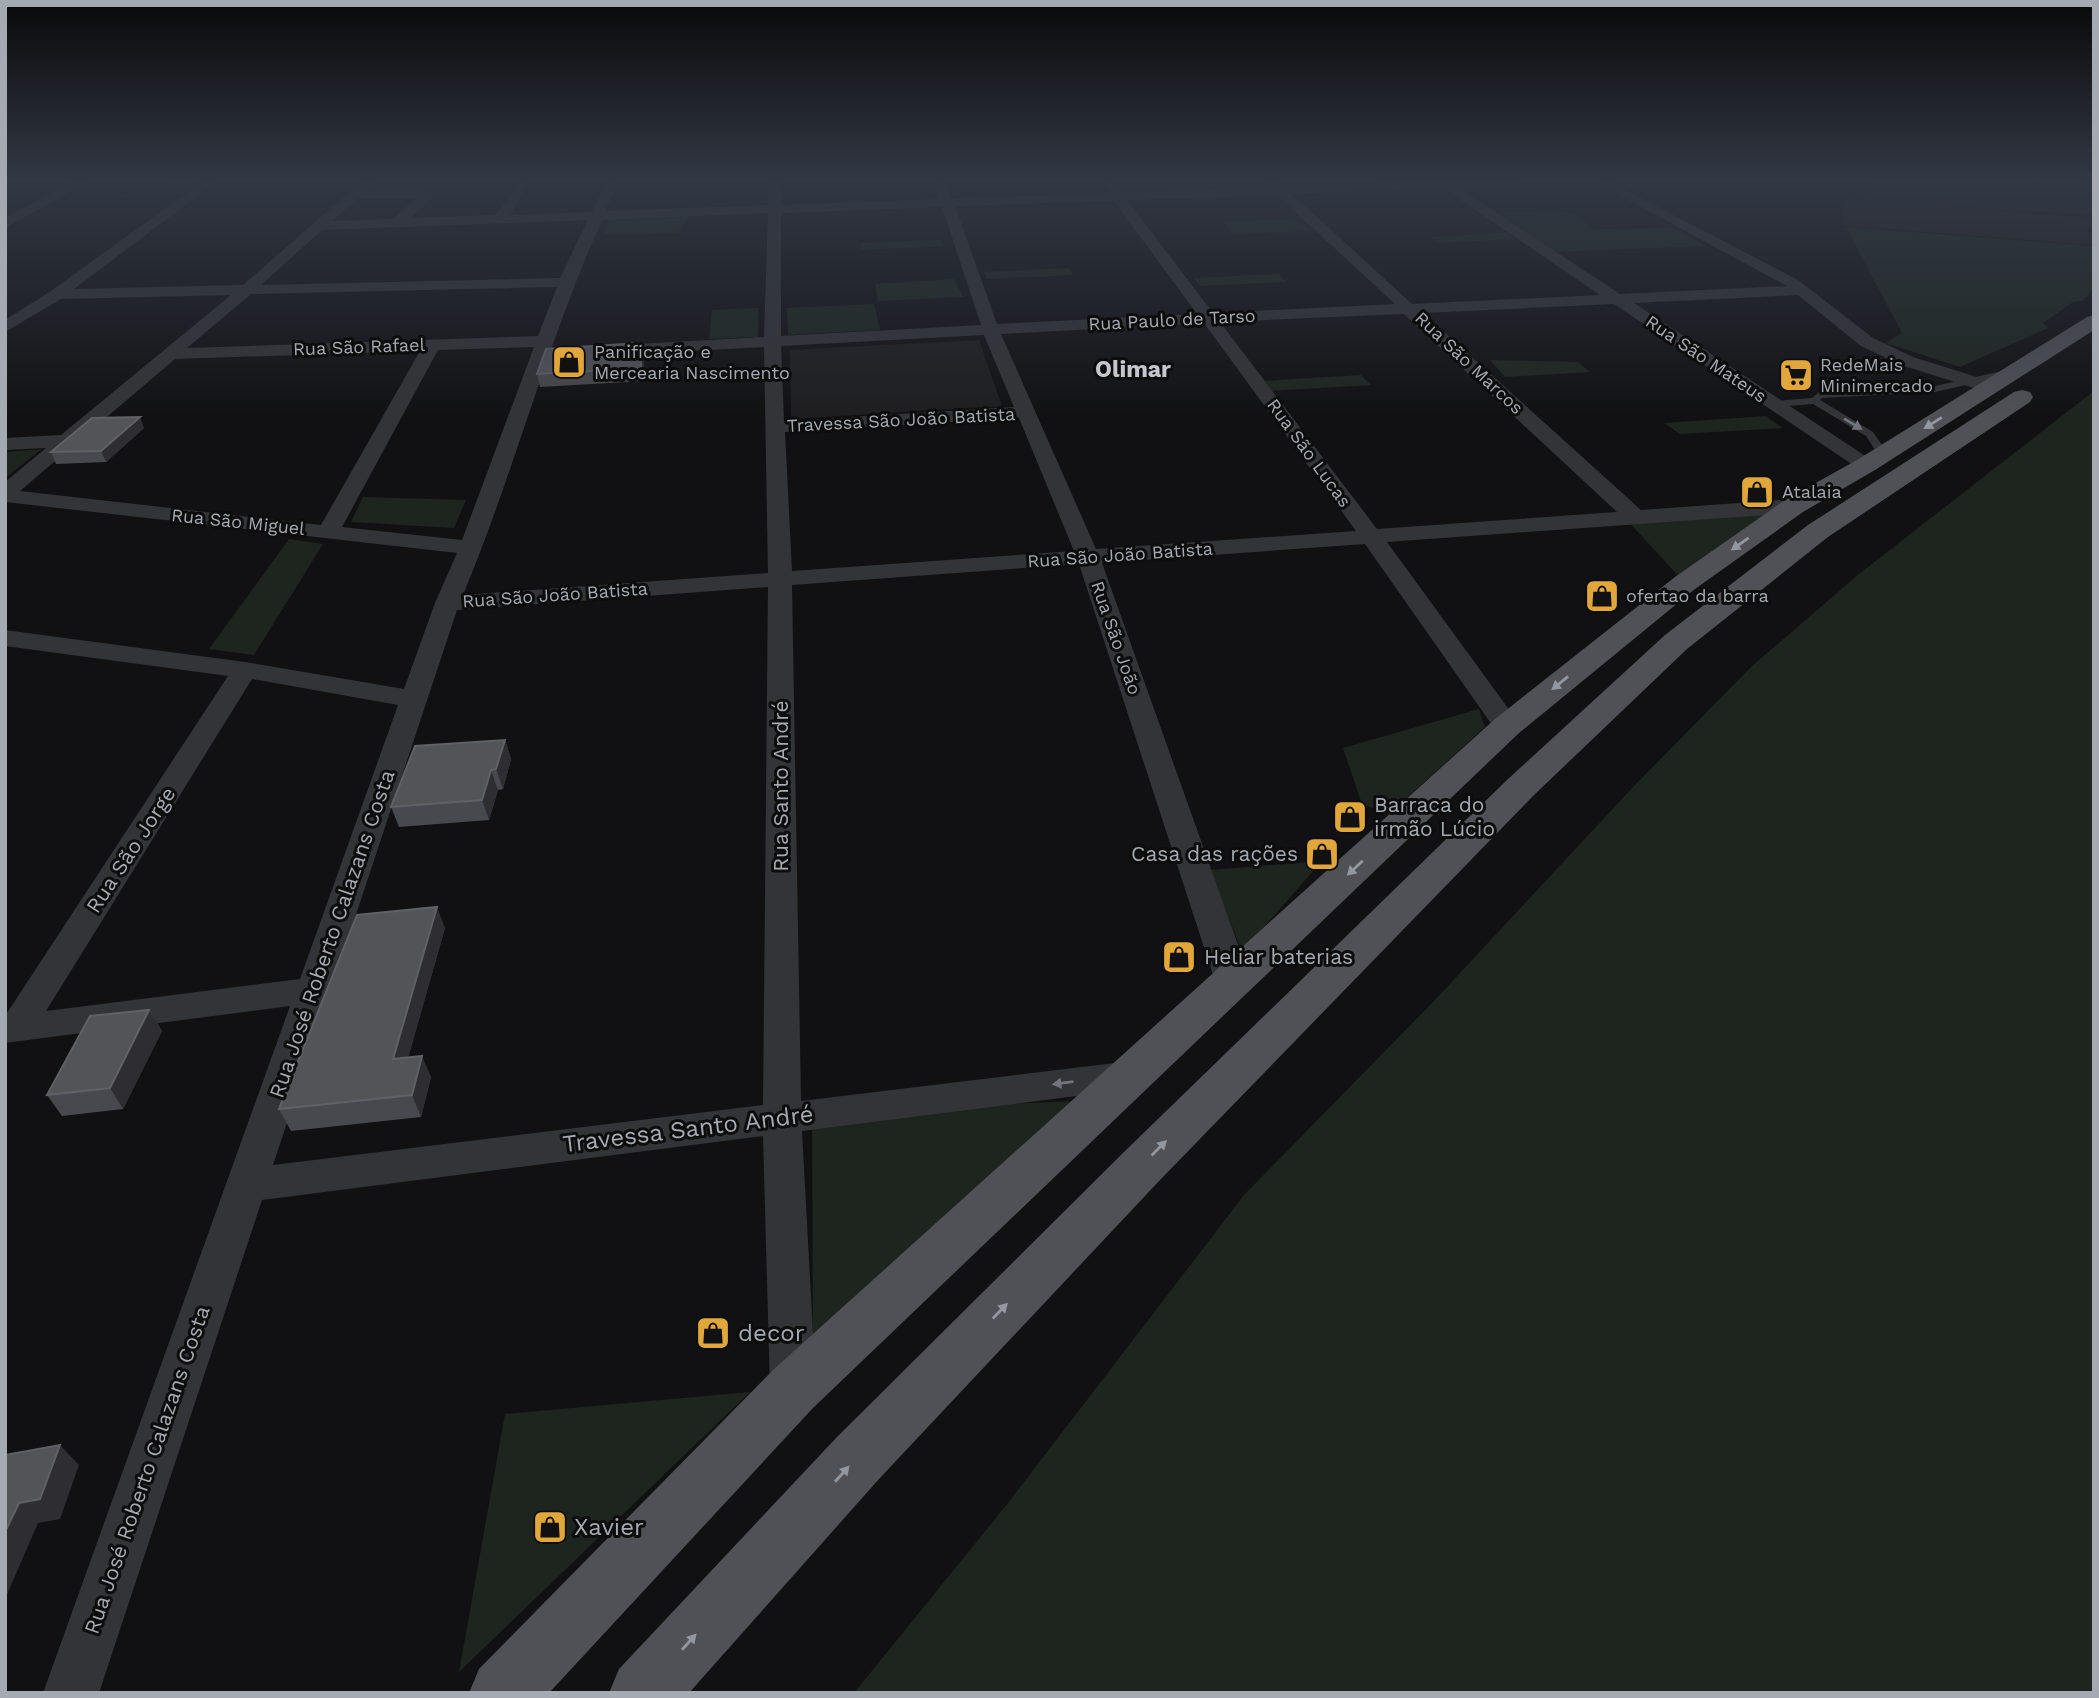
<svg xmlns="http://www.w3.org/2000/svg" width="2099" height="1698" viewBox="0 0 2099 1698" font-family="'Work Sans',sans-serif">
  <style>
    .built { fill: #1e1e20 }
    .green { fill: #1e251f }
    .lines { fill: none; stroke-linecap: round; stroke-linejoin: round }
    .service { fill: #333437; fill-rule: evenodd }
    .minor { fill: #333437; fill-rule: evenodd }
    .primary { fill: #4f5156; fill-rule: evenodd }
    .wall { fill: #48494e }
    .shaded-wall { fill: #2e2e32 }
    .building { fill: #525458; stroke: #5f6166; stroke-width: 2 }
    .oneway { fill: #9397a0 }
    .oneway2 { fill: #71747b }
    .labels { text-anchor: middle; stroke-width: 6; stroke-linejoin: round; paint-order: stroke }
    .far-street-label { font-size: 18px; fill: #a4a9b2; stroke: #0d0d0e }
    .far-poi-label { font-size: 18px; fill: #a4a9b2; stroke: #0d0d0e; text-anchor: start }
    .street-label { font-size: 21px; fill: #a4a9b2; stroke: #0d0d0e }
    .poi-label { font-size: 21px; fill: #a4a9b2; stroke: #0d0d0e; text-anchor: start }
    .far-district-label { font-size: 23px; font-weight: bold; fill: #c5c7cf; stroke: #0d0d0e }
    .near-street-label { font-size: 24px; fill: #a4a9b2; stroke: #0d0d0e }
    .near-poi-label { font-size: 24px; fill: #a4a9b2; stroke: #0d0d0e; text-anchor: start }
  </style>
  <rect width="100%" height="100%" fill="#111113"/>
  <!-- built -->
  <g class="built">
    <path d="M1870,182H2091L2094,184V210L2089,215L1940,206L2091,218L2087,231L2094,234V245L1841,225L1844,199L1864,200Z"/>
    <path d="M979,340L1002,406L791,419L790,350Z"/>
  </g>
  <!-- green -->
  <g class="green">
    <path d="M168,182H197L177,196L117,198L129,192L152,191Z"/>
    <path d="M1565,211L1575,215L1595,229L1674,228L1706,246L1554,252L1498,212Z"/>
    <path d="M688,217L678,233L603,234L609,220Z"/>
    <path d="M1295,219L1311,231L1234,234L1224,222Z"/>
    <path d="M1846,227L2094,246V287L2083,301L2073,302L2043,323L2048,328L1960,367L1886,343L1902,333Z"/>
    <path d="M1506,233L1515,239L1438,243L1430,237Z"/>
    <path d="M941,240L943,246L861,250L860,243Z"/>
    <path d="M1069,268L1073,275L987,279L984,272Z"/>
    <path d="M1279,274L1286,282L1200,286L1194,278Z"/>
    <path d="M954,279L963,297L878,301L875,284Z"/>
    <path d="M874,304L880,330L788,335L787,308Z"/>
    <path d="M758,308V337L709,339L712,310Z"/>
    <path d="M1490,360L1578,362L1590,372L1505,377Z"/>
    <path d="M1361,375L1371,385L1270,391L1262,381Z"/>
    <path d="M2094,391V1693H854L1008,1503L1244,1195L1434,1001L1634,786L1752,666L1859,574Z"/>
    <path d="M1766,416L1783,428L1680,434L1664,423Z"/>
    <path d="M42,449L5,478V452Z"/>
    <path d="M363,497L466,500L454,528L351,522Z"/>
    <path d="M1794,506L1685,583L1625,518Z"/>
    <path d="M289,539L323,544L254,655L209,649Z"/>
    <path d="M1479,709L1485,727L1389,814L1362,804L1343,748Z"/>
    <path d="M1322,861L1242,952L1210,870Z"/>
    <path d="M1104,1100L813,1360L812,1112Z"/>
    <path d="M750,1392L459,1672L505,1414Z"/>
  </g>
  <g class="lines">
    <!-- service -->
    <g class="service">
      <path d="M2079,182H2085L2094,189V195Z"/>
      <path d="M2011,369L2015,372L2014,374L1935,392L1822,398L1820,400L1873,432L1888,454L1883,457L1879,456L1866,436L1813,404L1774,407L1769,404L1774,401L1812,398L1819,392L1935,386Z"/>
    </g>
    <!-- minor -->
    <g class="minor">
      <path d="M72,182H87L5,228V218Z"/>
      <path d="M202,182H216L74,289L243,285L361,182H374L365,191H430L433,196L432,199L410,218L496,215L519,182H531L510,215L592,212L606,182H618L605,211L768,205L769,182H781V205L939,199L935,182H945L952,199L1109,193L1103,182H1113L1122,193L1269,187L1267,182H1278L1283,187L1419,182H1520L1514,186L1459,188L1620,294L1787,286L1595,182H1610L1798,280L1873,338L1913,357L1996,383L1999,387L1990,393L1901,365L1861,346L1798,295L1634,303L1873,461L1876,465L1873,469H1859L1614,304L1423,313L1641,510L1794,499L1802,501L1805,506L1802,511L1794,513L1387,542L1521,726L1517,732L1507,734L1497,732L1365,544L1102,563L1251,981L1245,990L1233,993L1221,990L1215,981L1079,564L792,585L801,1101L1131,1061L1144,1065L1150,1075L1144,1085L1131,1089L802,1131L816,1389L810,1404L793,1411L776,1404L770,1389L763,1136L262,1200L99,1693H43L290,1006L5,1043V1016L228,676L5,646V630L245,662L404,689L435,603L457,553L5,502V482L46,448L5,450V438L61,435L231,295L61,299L5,332V320L51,291ZM1443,188L1600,295L1412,304L1292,194ZM1277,195L1395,304L1213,313L1127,200ZM417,198L393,219L332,221L357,199ZM1114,201L1197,314L997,324L955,206ZM942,207L981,325L781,336V213ZM768,213L764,337L600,346L591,351L600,356L764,347L768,573L463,595C515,470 547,342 602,220ZM588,220L560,278L261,285L322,230ZM557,287L538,336L187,348L251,294ZM1404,314L1617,512L1377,529L1220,322ZM1204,323L1356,531L1096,549L1001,334ZM984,335L1014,407L784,421L781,346ZM534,347L462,540L342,527L438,350ZM420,351L321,525L20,491L175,359ZM1019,418L1074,551L792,571L785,432ZM768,587L763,1105L273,1165L457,610ZM252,679L398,705L300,979L46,1011Z"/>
    </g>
    <!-- primary -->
    <g class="primary">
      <path d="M2094,315V330L1875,470L1803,512L1695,589L1519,733L813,1408L549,1693H469L479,1669L773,1370L1495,719L1675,577L1785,500L1857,460L2087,317Z"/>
      <path d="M2022,390L2030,392L2033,397L2030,402L1828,537L1687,649L1533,796L1160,1180L879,1479L689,1693H609L619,1669L837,1437L1124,1152L1507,780L1665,635L1808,525L2014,392Z"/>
    </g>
  </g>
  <!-- wall -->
  <g class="wall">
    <path d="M643,356L644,381L540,387L537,374Z"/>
    <path d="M144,428L106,462L56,464L51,452Z"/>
    <path d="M505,740L511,759L503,789L498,790L489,820L399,827L391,807Z"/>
    <path d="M445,928L408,1057L431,1077L421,1117L291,1131L279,1109Z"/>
    <path d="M149,1010L162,1031L123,1109L62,1116L47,1095Z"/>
  </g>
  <!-- shaded-wall -->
  <g class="shaded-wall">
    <path d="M640,343L643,356L644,381L641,368Z"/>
    <path d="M140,417L144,428L106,462L101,451Z"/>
    <path d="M505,740L511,759L503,789L496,769Z"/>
    <path d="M491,770L498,790L489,820L482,800Z"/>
    <path d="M437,907L445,928L402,1080L393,1059Z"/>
    <path d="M149,1010L162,1031L123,1109L110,1088Z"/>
    <path d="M422,1056L431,1077L421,1117L412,1095Z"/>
    <path d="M60,1445L79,1465L60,1519L38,1523L5,1599V1532L19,1503Z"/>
  </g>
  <!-- building -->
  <g class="building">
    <path d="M640,343L641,368L537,374L546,349Z"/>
    <path d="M140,417L101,451L51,452L92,418Z"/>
    <path d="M505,740L496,769L491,770L482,800L391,807L415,746Z"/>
    <path d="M437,907L393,1059L422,1056L412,1095L279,1109L357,915Z"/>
    <path d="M149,1010L110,1088L47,1095L90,1016Z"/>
    <path d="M60,1445L40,1499L19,1503L5,1532V1455Z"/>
  </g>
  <!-- one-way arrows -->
  <defs><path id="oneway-solid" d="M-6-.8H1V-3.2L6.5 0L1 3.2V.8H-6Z" transform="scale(1.75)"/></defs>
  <g class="oneway">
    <use href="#oneway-solid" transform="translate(1933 423) rotate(148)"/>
    <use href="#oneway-solid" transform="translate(1740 544) rotate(145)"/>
    <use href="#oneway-solid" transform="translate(1560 683) rotate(141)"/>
    <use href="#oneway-solid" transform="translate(1355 868) rotate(137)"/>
    <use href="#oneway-solid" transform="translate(1159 1148) rotate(-45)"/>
    <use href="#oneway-solid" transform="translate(1000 1311) rotate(-46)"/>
    <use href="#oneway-solid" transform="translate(842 1474) rotate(-48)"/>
    <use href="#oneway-solid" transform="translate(689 1642) rotate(-48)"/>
  </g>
  <g class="oneway2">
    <use href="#oneway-solid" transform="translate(1853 424) rotate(31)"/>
    <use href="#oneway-solid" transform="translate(1063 1083) rotate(173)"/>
  </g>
  <!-- sky -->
  <linearGradient id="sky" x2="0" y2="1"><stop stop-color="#09090a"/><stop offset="0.43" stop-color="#323844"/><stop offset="1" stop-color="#323844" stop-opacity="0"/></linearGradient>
  <rect width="2099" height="419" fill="url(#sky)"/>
  <!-- icons -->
  <defs>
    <g id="shop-square" transform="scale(1.75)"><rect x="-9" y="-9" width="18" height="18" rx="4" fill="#e1a73b" stroke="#0d0d0e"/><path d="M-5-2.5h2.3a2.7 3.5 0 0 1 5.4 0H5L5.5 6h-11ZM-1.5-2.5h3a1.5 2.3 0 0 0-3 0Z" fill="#111"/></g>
    <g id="supermarket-square" transform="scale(1.75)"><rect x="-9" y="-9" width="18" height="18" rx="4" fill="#e1a73b" stroke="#0d0d0e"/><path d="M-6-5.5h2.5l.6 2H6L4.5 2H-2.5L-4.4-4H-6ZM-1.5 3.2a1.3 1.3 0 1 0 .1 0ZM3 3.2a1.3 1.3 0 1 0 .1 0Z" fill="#111"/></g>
  </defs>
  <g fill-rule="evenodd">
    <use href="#shop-square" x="569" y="362"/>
    <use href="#supermarket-square" x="1796" y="375"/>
    <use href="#shop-square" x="1757" y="492"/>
    <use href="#shop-square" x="1602" y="596"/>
    <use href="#shop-square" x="1350" y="817"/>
    <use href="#shop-square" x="1322" y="854"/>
    <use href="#shop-square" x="1179" y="957"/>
    <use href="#shop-square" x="713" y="1333"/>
    <use href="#shop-square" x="550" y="1527"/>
  </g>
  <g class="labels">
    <!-- far-street labels -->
    <g class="far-street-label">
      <text transform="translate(1172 320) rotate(-3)" y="6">Rua Paulo de Tarso</text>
      <text transform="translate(359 347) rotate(-2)" y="6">Rua São Rafael</text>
      <text transform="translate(1706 359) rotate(34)" y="6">Rua São Mateus</text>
      <text transform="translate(1469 363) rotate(43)" y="6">Rua São Marcos</text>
      <text transform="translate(901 420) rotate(-3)" y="6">Travessa São João Batista</text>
      <text transform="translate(1309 453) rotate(54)" y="6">Rua São Lucas</text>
      <text transform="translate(238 522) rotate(6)" y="6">Rua São Miguel</text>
      <text transform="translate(1120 555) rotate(-4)" y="6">Rua São João Batista</text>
      <text transform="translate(555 595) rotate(-4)" y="6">Rua São João Batista</text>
      <text transform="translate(1116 638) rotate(71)" y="6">Rua São João</text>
    </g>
    <!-- far-poi labels -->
    <g class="far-poi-label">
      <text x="594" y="358">Panificação e<tspan x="594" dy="21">Mercearia Nascimento</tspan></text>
      <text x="1820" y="371">RedeMais<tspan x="1820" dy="21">Minimercado</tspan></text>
      <text x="1782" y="498">Atalaia</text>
      <text x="1626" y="602">ofertao da barra</text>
    </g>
    <!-- street labels -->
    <g class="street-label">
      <text transform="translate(781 786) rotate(-90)" y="7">Rua Santo André</text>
      <text transform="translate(131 850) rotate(-57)" y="7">Rua São Jorge</text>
      <text transform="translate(332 934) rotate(-71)" y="7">Rua José Roberto Calazans Costa</text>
      <text transform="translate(147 1470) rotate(-71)" y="7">Rua José Roberto Calazans Costa</text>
    </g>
    <!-- poi labels -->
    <g class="poi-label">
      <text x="1374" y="812">Barraca do<tspan x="1374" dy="24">irmão Lúcio</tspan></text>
      <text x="1298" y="861" text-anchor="end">Casa das rações</text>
      <text x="1204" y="964">Heliar baterias</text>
    </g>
    <!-- far-district labels -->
    <g class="far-district-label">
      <text x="1133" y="377">Olimar</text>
    </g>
    <!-- near-street labels -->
    <g class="near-street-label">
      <text transform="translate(688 1129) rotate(-7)" y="8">Travessa Santo André</text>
    </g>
    <!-- near-poi labels -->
    <g class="near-poi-label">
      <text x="738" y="1341">decor</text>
      <text x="574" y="1535">Xavier</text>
    </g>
  </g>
  <!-- border -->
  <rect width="2099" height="1698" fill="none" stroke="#a4a9b2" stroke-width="14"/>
</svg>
